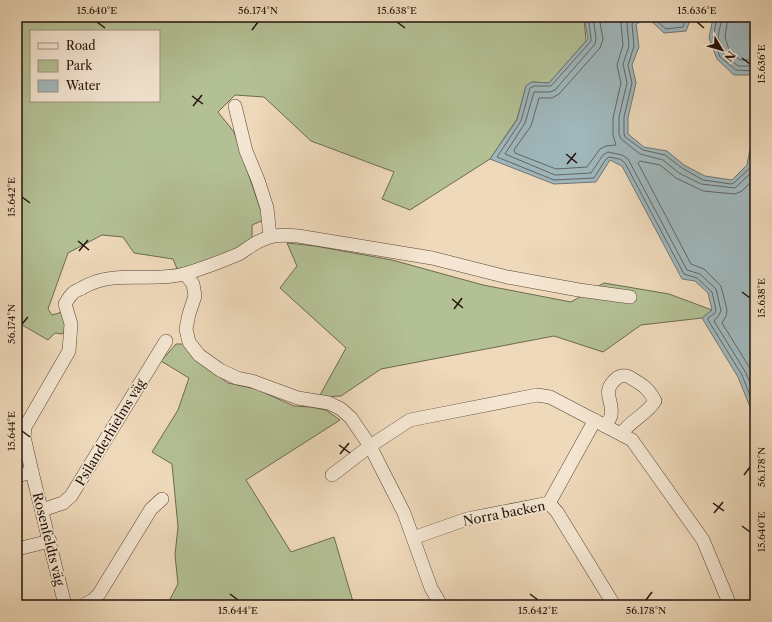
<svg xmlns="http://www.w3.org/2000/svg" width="772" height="622" viewBox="0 0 772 622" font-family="'Libre Caslon Text',serif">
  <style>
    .green { fill: #b3c094; stroke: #6c6a50; fill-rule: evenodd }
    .water { fill: #9fb7bc; stroke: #6f7575 }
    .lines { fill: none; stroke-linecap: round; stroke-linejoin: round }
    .shore { stroke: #626564; stroke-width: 1 }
    .minor-casing { stroke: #584437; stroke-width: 14 }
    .minor { stroke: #f4e6d2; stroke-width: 13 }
    .ticks { fill: none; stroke: #26130b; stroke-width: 1.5 }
    .labels { text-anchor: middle; stroke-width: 3.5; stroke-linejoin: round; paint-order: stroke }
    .street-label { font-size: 13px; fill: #26130b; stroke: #f4e6d2 }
    .neatline { fill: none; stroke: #26130b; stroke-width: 1.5 }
    .ticks-label { font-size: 10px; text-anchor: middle; fill: #26130b }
  </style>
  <rect width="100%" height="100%" fill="#eed9ba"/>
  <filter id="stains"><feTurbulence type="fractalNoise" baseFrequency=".005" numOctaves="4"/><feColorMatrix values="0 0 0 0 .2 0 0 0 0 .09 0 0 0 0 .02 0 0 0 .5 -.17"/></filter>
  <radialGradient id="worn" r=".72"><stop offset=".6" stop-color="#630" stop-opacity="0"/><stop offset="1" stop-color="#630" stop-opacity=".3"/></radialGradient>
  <!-- green -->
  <g class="green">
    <path d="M17,17H584L586,41L549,83L532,82L526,86L517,119L490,159L410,210L382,199L394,172L311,141L264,97L235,95L218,112L234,132L264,220L252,225V238L235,251L178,271L173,259L134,253L123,237L102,235L68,253L48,309L52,315L62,312L67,328L62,334L55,333L48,340L17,322ZM31,31H159V101H31Z"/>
    <path d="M287,243L315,246L392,260L483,285L571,302L604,283L669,294L712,310L702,318L641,325L603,352L554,336L381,369L341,396L319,397L346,348L280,288L297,266Z"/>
    <path d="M176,344H183L195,360L228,383L256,389L294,406L310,407L326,410L340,420L246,480L291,552L334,537L354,605H167L178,584L175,555L178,527L172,464L152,452L178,410L189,378L161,361Z"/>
  </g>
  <!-- water -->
  <g class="water">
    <path d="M584,17H696L691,18L686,31L664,33L648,18L636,24L639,47L632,65L636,83L628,118V134L644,147L667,151L684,165L705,176L732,180L747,165L755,124V419L738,377L702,318L712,310L708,293L695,281L682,279L622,166L610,160L596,182L554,184L490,159L517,120L526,86L532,82L549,83L588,39Z"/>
    <path d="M711,17H755V75H734L717,59L709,38L713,18Z"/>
  </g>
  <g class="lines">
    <!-- shore -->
    <g class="shore">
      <path d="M588,17L591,38V41L551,86H534L530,88L521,121L497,157L554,180L594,178L606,159L609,157L620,159L625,163L684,274L697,278L712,292L716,310L715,313L708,318V320L742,375L755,408"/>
      <path d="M593,17L596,38L595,44L555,90L550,92H534L525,123L505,154L555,175L591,173L603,155L608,152L622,155L628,159L687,270L700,274L716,289L721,311L719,315L714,321L746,373L755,395"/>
      <path d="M599,17L603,39L600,48L559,94L552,98H539L531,126L514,150L515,153L556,169L587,167L600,149L606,146L616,145L613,135V118L621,83L617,65L623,45L621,24L623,17"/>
      <path d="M631,17L627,24L629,46L623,64L627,83L619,117V134L621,139L640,154L663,160L679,173L701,184L735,188L755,169"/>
      <path d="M642,17L634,21L632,24L634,46L628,65L632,83L624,117V134L625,137L643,150L665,155L682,168L703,180L731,184L735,182L751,167L755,144"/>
      <path d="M652,17L666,29L683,27L687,17"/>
      <path d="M717,17L713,38L720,57L736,70L755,71"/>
      <path d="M722,17L718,37L724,54L738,66H755"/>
      <path d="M728,17L725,37L729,50L740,60H755"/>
      <path d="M755,178L742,191L735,194L703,191L676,178L660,165L640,161L638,163L691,264L704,269L721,286L727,310L726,316L722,323L751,370L755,378"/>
    </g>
    <!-- minor casing -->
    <g class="minor-casing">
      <g id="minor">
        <path d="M235,106L246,151L258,180L267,208L270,236"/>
        <path d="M185,274L193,284L195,296L189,314L186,329L189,342L199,355L220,370L237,378L252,381L298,398L329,403L341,409L351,418L370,446L404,513L431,588L441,605"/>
        <path d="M605,426C607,423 611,418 611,415C614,400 600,392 617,378C621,375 627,375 631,378C643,385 649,389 655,401C646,415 631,420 621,434"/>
        <path d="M332,475L370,446L410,420L537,395L550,397L632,440L703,540L730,605"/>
        <path d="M17,476L32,472"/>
        <path d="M549,503L595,420"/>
        <path d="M42,510L63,503L71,496L166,341"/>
        <path d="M413,538L467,519L549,503L557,512L614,605"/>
        <path d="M17,549L50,541"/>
        <path d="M65,605L32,472L24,437L25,427L69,351L71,324L65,304C67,301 69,297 72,294C74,291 79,290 82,288C113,269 150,283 184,274C202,269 222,261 239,254C244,251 249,247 254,244C270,235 280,234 298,236L432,258L507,277L579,290L630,297"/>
        <path d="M84,605L93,600L99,594L151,509L162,499"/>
      </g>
    </g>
    <!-- minor -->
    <use href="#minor" class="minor"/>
  </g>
  <!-- ticks -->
  <path class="ticks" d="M97,22L105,28M397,22L405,28M697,22L704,28M252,30L258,22M742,58L750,64M192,96L203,104M193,106L202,95M566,154L577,163M567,164L576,153M22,197L30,203M78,241L89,250M79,251L88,240M742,292L750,298M452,299L463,308M454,309L462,298M22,324L28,317M22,431L30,437M339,445L350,453M340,454L349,443M744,475L750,467M713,503L724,511M714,513L723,502M742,526L750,532M230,594L238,600M530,594L538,600M646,600L652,592"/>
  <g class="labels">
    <!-- street labels -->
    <g class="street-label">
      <text transform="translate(110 432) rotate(-59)" y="5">Psilanderhielms väg</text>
      <text transform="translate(504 513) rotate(-11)" y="5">Norra backen</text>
      <text transform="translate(49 539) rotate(76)" y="5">Rosenfeldts väg</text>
    </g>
  </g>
  <!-- margin -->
  <rect width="772" height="622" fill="none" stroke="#eed9ba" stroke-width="44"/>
  <!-- legend -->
  <rect x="30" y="30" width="130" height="72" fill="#f4e6d2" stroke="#a29282"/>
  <rect x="38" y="43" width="20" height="6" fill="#f4e6d2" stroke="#a29282"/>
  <text x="66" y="50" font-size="12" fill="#26130b">Road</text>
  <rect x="38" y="60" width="20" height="12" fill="#b3c094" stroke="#a29282"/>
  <text x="66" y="70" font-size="12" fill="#26130b">Park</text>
  <rect x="38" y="80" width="20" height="12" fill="#9fb7bc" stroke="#a29282"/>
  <text x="66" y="90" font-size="12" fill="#26130b">Water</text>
  <!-- north arrow -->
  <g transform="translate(722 50) rotate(128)" stroke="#f4e6d2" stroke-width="3" paint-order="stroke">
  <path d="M0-3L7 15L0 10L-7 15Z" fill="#26130b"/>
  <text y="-6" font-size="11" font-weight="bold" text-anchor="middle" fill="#26130b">N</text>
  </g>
  <rect x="22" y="22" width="728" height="578" class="neatline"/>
  <g class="ticks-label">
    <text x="97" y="14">15.640°E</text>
    <text x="258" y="14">56.174°N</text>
    <text x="397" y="14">15.638°E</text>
    <text x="697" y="14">15.636°E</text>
    <text transform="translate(761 64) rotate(-90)" y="4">15.636°E</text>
    <text transform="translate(11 197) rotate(-90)" y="4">15.642°E</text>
    <text transform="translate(761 298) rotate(-90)" y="4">15.638°E</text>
    <text transform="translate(11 324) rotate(-90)" y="4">56.174°N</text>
    <text transform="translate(11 431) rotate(-90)" y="4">15.644°E</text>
    <text transform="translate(761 467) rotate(-90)" y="4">56.178°N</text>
    <text transform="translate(761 532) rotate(-90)" y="4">15.640°E</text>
    <text x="238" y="614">15.644°E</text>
    <text x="538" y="614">15.642°E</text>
    <text x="646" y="614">56.178°N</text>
  </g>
  <rect width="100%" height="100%" filter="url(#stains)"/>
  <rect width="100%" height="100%" fill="url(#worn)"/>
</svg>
